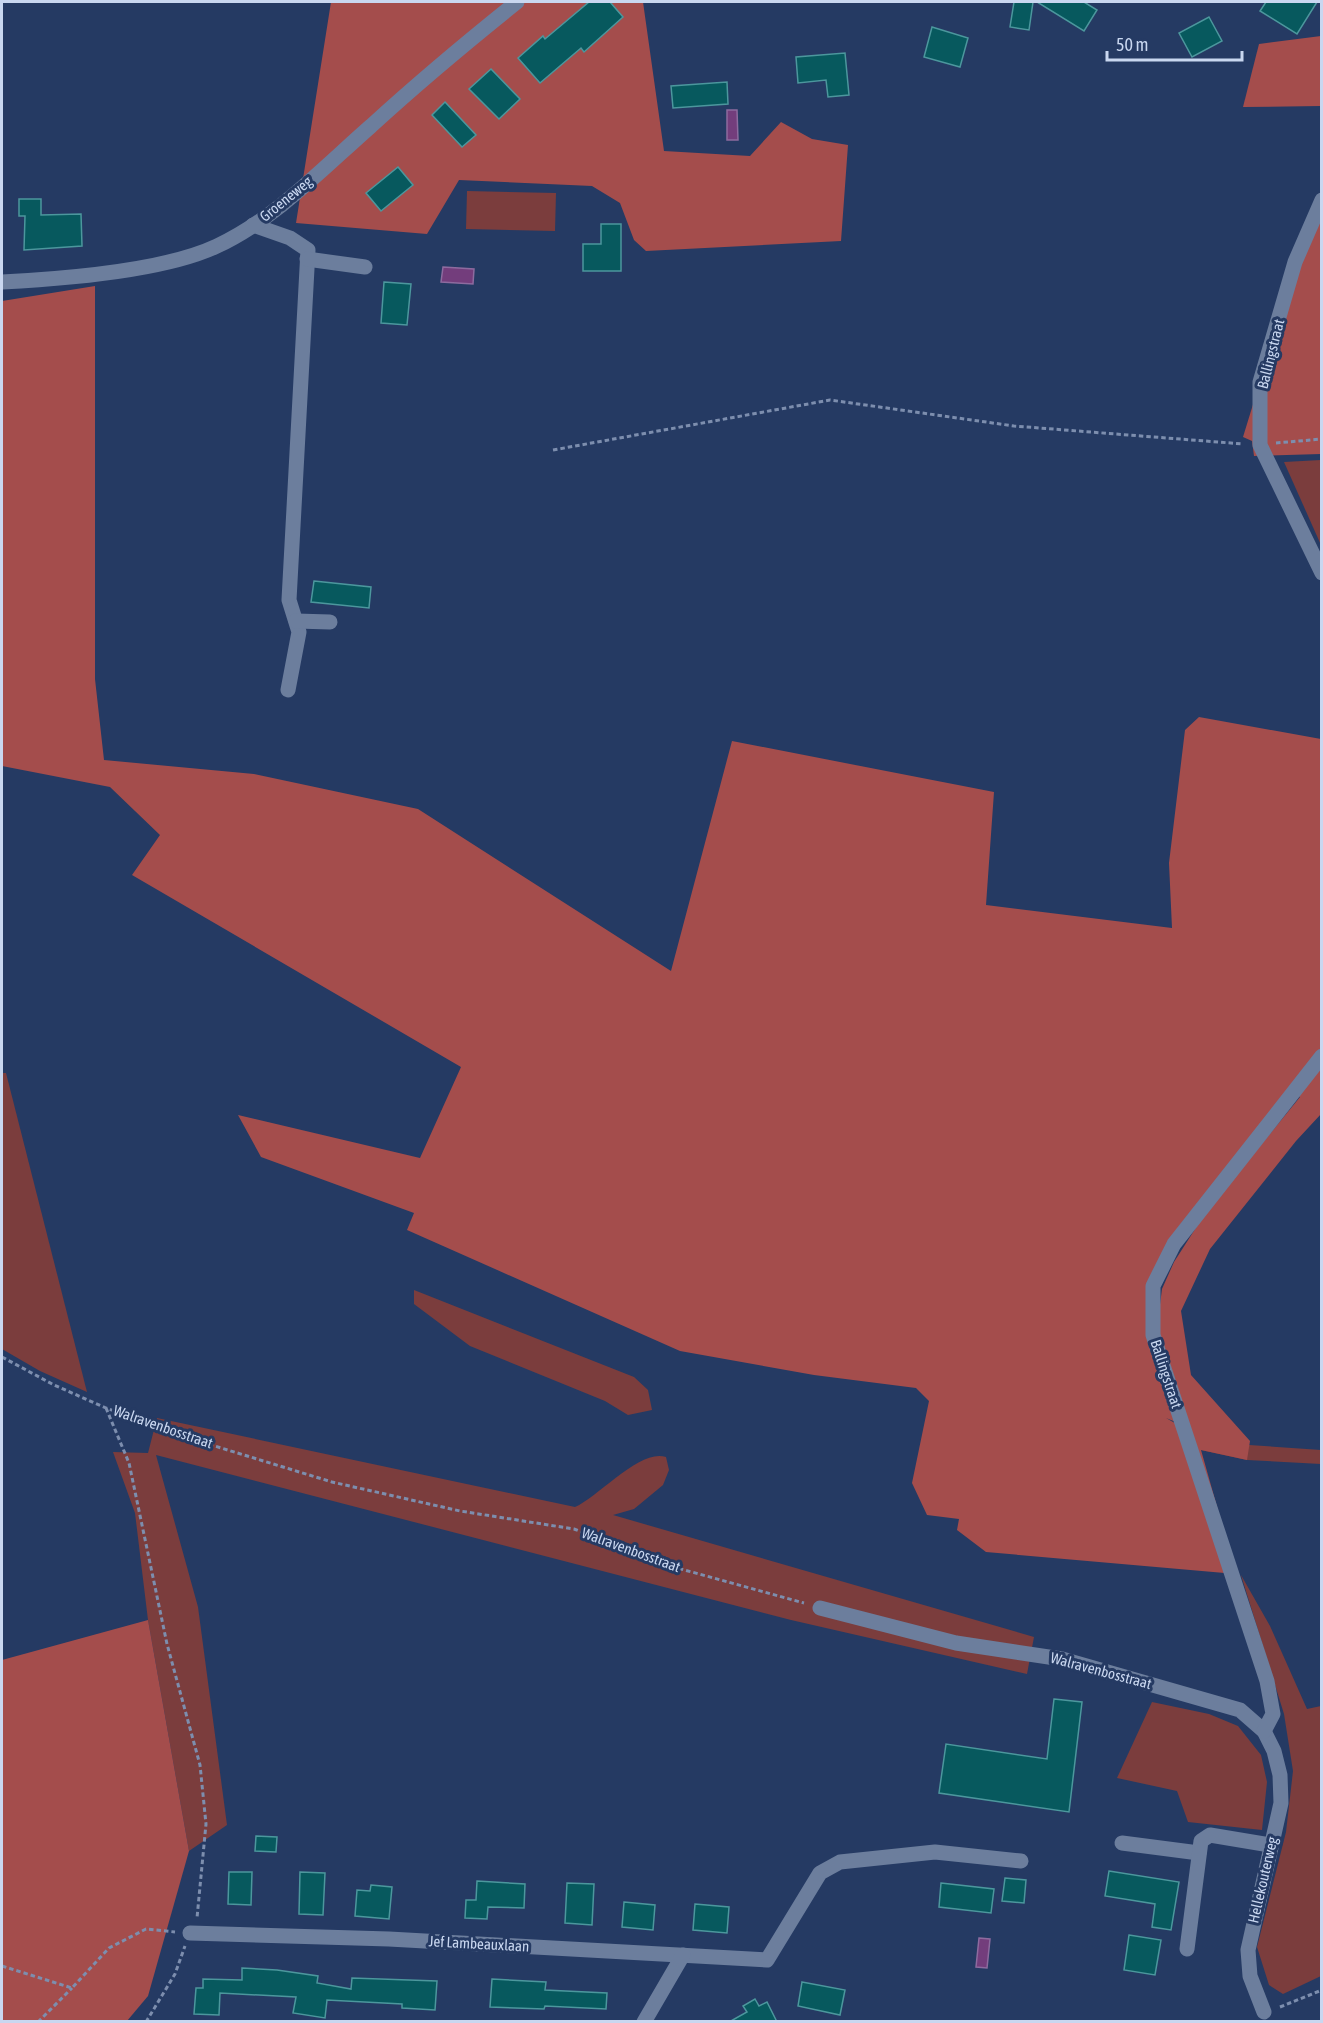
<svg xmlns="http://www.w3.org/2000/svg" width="1323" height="2023" viewBox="0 0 1323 2023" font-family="'Asap Condensed',sans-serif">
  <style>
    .green { fill: #7b3d3d }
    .forest { fill: #a44d4c; fill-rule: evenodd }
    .water { fill: #733d7c; stroke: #8d6b9f; stroke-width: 1.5 }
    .building { fill: #07595e; stroke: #4c979d; stroke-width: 1.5 }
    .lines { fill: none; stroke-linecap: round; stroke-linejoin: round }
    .path { stroke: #7d8eae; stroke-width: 3; stroke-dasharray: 4.5 3; stroke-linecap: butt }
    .minor { stroke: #6c7e9d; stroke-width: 15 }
    .labels { text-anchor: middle; stroke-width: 6; stroke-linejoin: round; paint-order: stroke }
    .street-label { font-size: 15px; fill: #c9d7f0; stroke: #253a63 }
  </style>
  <rect width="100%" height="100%" fill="#253a63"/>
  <!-- green -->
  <g class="green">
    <path d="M467,191L556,193L555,231L466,229Z"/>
    <path d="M1321,460H1322L1321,545L1284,462Z"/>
    <path d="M2,1073H6L87,1392L40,1371L2,1349Z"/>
    <path d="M414,1290L634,1377L648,1390L652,1410L628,1415L605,1401L470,1346L414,1304Z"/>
    <path d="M157,1418L575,1507C599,1496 641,1448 666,1457L669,1470L663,1485L634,1509L613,1515L1034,1637L1027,1674L791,1620L156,1455L198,1607L227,1825L189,1851L148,1620L135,1513L113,1452L148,1453Z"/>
    <path d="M1197,1436L1249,1445L1321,1450V1464L1247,1460L1201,1450Z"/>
    <path d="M1241,1575L1270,1626L1307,1709L1321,1706V1976L1283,1994L1269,1985L1257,1947L1286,1832L1293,1771L1284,1714Z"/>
    <path d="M1152,1702L1209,1714L1238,1726L1261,1755L1267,1782L1262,1830L1188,1822L1177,1791L1117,1778Z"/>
  </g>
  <!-- forest -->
  <g class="forest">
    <path d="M331,2H643L664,151L750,156L781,122L812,139L848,145L841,241L646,251L634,240L620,203L592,186L459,180L427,234L296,223Z"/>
    <path d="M1321,36V106L1243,107L1259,44Z"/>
    <path d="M1321,211V454L1254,456L1252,441L1243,437L1290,284Z"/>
    <path d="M95,286V679L104,760L254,774L418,809L671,971L732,741L994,792L986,905L1172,928L1169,863L1185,730L1199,717L1321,739V1114L1296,1141L1210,1249L1181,1311L1191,1375L1250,1441L1247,1460L1201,1450L1236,1574L986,1552L957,1530L959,1519L927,1515L912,1483L929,1401L916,1388L814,1375L680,1351L407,1230L414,1213L261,1157L238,1115L420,1158L461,1067L132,875L160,835L110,787L2,766V301ZM1290,1089L1300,1097L1206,1212L1174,1262L1162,1289L1157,1328L1189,1431L1166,1418L1183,1425C1144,1350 1126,1299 1180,1225Z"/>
    <path d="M148,1620L189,1851L148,1996L127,2021H2V1660Z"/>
  </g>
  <!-- water -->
  <g class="water">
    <path d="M727,110H737L738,140H727Z"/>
    <path d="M443,267L474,269L473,284L441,282Z"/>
    <path d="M979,1938L990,1939L987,1968L976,1967Z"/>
  </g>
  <!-- building -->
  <g class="building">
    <path d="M589,2H610L623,17L584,52L581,48L540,83L518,58L543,36L545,39Z"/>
    <path d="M1014,2H1033L1029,30L1010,27Z"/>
    <path d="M1037,2H1084L1097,10L1084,31Z"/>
    <path d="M1266,2H1317L1297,34L1260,11Z"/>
    <path d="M1209,17L1222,41L1192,57L1179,33Z"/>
    <path d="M932,27L968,38L960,67L924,57Z"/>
    <path d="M845,53L849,95L828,97L826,80L798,83L796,57Z"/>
    <path d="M491,69L520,99L499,119L469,89Z"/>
    <path d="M727,82L728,104L673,108L671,86Z"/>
    <path d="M445,102L476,135L462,147L432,115Z"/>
    <path d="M398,167L413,185L381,211L366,193Z"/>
    <path d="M19,199H41V215L81,214L82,246L24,250L25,216H19Z"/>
    <path d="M601,224H621V271H583V244H601Z"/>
    <path d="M384,282L411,284L407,325L381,323Z"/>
    <path d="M314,581L371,587L369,608L311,602Z"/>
    <path d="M1054,1699L1082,1702L1069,1812L939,1793L946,1744L1047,1759Z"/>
    <path d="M256,1836L277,1837L276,1852L255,1851Z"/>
    <path d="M1109,1871L1179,1882L1171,1930L1152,1927L1155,1904L1105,1896Z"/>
    <path d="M229,1872H252L251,1905L228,1904Z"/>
    <path d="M300,1872L325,1873L323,1915L299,1914Z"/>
    <path d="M1005,1878L1026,1880L1024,1903L1002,1901Z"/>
    <path d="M477,1881L525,1884L524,1908L488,1907L487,1919L465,1918L466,1900H476Z"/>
    <path d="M567,1883L594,1884L592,1925L565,1923Z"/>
    <path d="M941,1883L994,1889L991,1913L939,1907Z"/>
    <path d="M371,1885L392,1887L389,1919L355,1916L357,1890L370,1891Z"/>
    <path d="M624,1902L655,1905L653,1930L622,1927Z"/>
    <path d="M695,1904L729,1907L727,1933L693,1930Z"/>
    <path d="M1129,1935L1161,1940L1155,1975L1124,1970Z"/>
    <path d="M242,1968L277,1970L318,1976L317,1983L351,1989L352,1978L437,1981L435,2010L402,2008V2004L327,2000L325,2018L293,2013L296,1997L220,1993L219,2015L194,2014L196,1988H203V1979L242,1980Z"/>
    <path d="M492,1979L546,1982L545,1990L607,1993L606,2009L545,2006L544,2009L490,2007Z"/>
    <path d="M802,1982L845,1990L840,2015L798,2006Z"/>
    <path d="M755,1999L759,2006L767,2002L777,2022H729L747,2012L743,2006Z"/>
  </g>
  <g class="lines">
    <!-- path -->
    <g class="path">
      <path d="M1276,443L1322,439"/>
      <path d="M553,450L830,400L1014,426L1243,444"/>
      <path d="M2,1357L54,1385L106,1408L182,1436L332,1482L460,1511L574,1529L670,1566L804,1603"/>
      <path d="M106,1408L129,1463L167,1644L200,1765L206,1824L197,1918"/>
      <path d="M2,1966L72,1988L109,1948L146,1929L175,1932"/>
      <path d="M1280,2007L1322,1990"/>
      <path d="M38,2022L72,1988"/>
      <path d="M146,2022L175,1974L185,1946"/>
    </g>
    <!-- minor -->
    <g class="minor">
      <path d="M1322,200L1295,262L1260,382V445L1322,573"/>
      <path d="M253,225L290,238L308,250L289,600L299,632L288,690"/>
      <path d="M307,259L365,267"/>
      <path d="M2,282C61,279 164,271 217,246C275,219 323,168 371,126C418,83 467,42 517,2"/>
      <path d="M296,621L330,622"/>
      <path d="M820,1608L956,1643L1062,1659L1240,1710L1264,1731L1274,1751L1280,1775L1281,1803L1248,1950L1250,1976L1264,2012"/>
      <path d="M1264,1731L1273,1714L1267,1681L1153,1335V1286L1174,1244L1322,1056"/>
      <path d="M1122,1843L1199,1853"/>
      <path d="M190,1933L389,1939L767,1960L820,1873L840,1862L935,1852L1021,1861"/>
      <path d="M1187,1949L1201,1841L1210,1835L1270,1845"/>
      <path d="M644,2022L683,1955"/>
    </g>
  </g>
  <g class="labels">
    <!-- street labels -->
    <g class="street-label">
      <text transform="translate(286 199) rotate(-39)" y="5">Groeneweg</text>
      <text transform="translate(1271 354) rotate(-76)" y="5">Ballingstraat</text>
      <text transform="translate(1166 1374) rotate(72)" y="5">Ballingstraat</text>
      <text transform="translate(163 1427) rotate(19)" y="5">Walravenbosstraat</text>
      <text transform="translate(631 1550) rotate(20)" y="5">Walravenbosstraat</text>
      <text transform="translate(1101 1671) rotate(15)" y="5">Walravenbosstraat</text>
      <text transform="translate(1263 1880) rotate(-77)" y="5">Hellekouterweg</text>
      <text transform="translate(479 1944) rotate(3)" y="5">Jef Lambeauxlaan</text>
    </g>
  </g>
  <!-- border -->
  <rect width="1323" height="2023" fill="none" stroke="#c9d7f0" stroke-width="6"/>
  <!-- scale -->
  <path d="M1107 51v9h135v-9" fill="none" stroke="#c9d7f0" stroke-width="3"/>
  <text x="1116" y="51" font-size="18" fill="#c9d7f0" stroke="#253a63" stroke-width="4.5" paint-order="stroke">50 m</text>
</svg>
